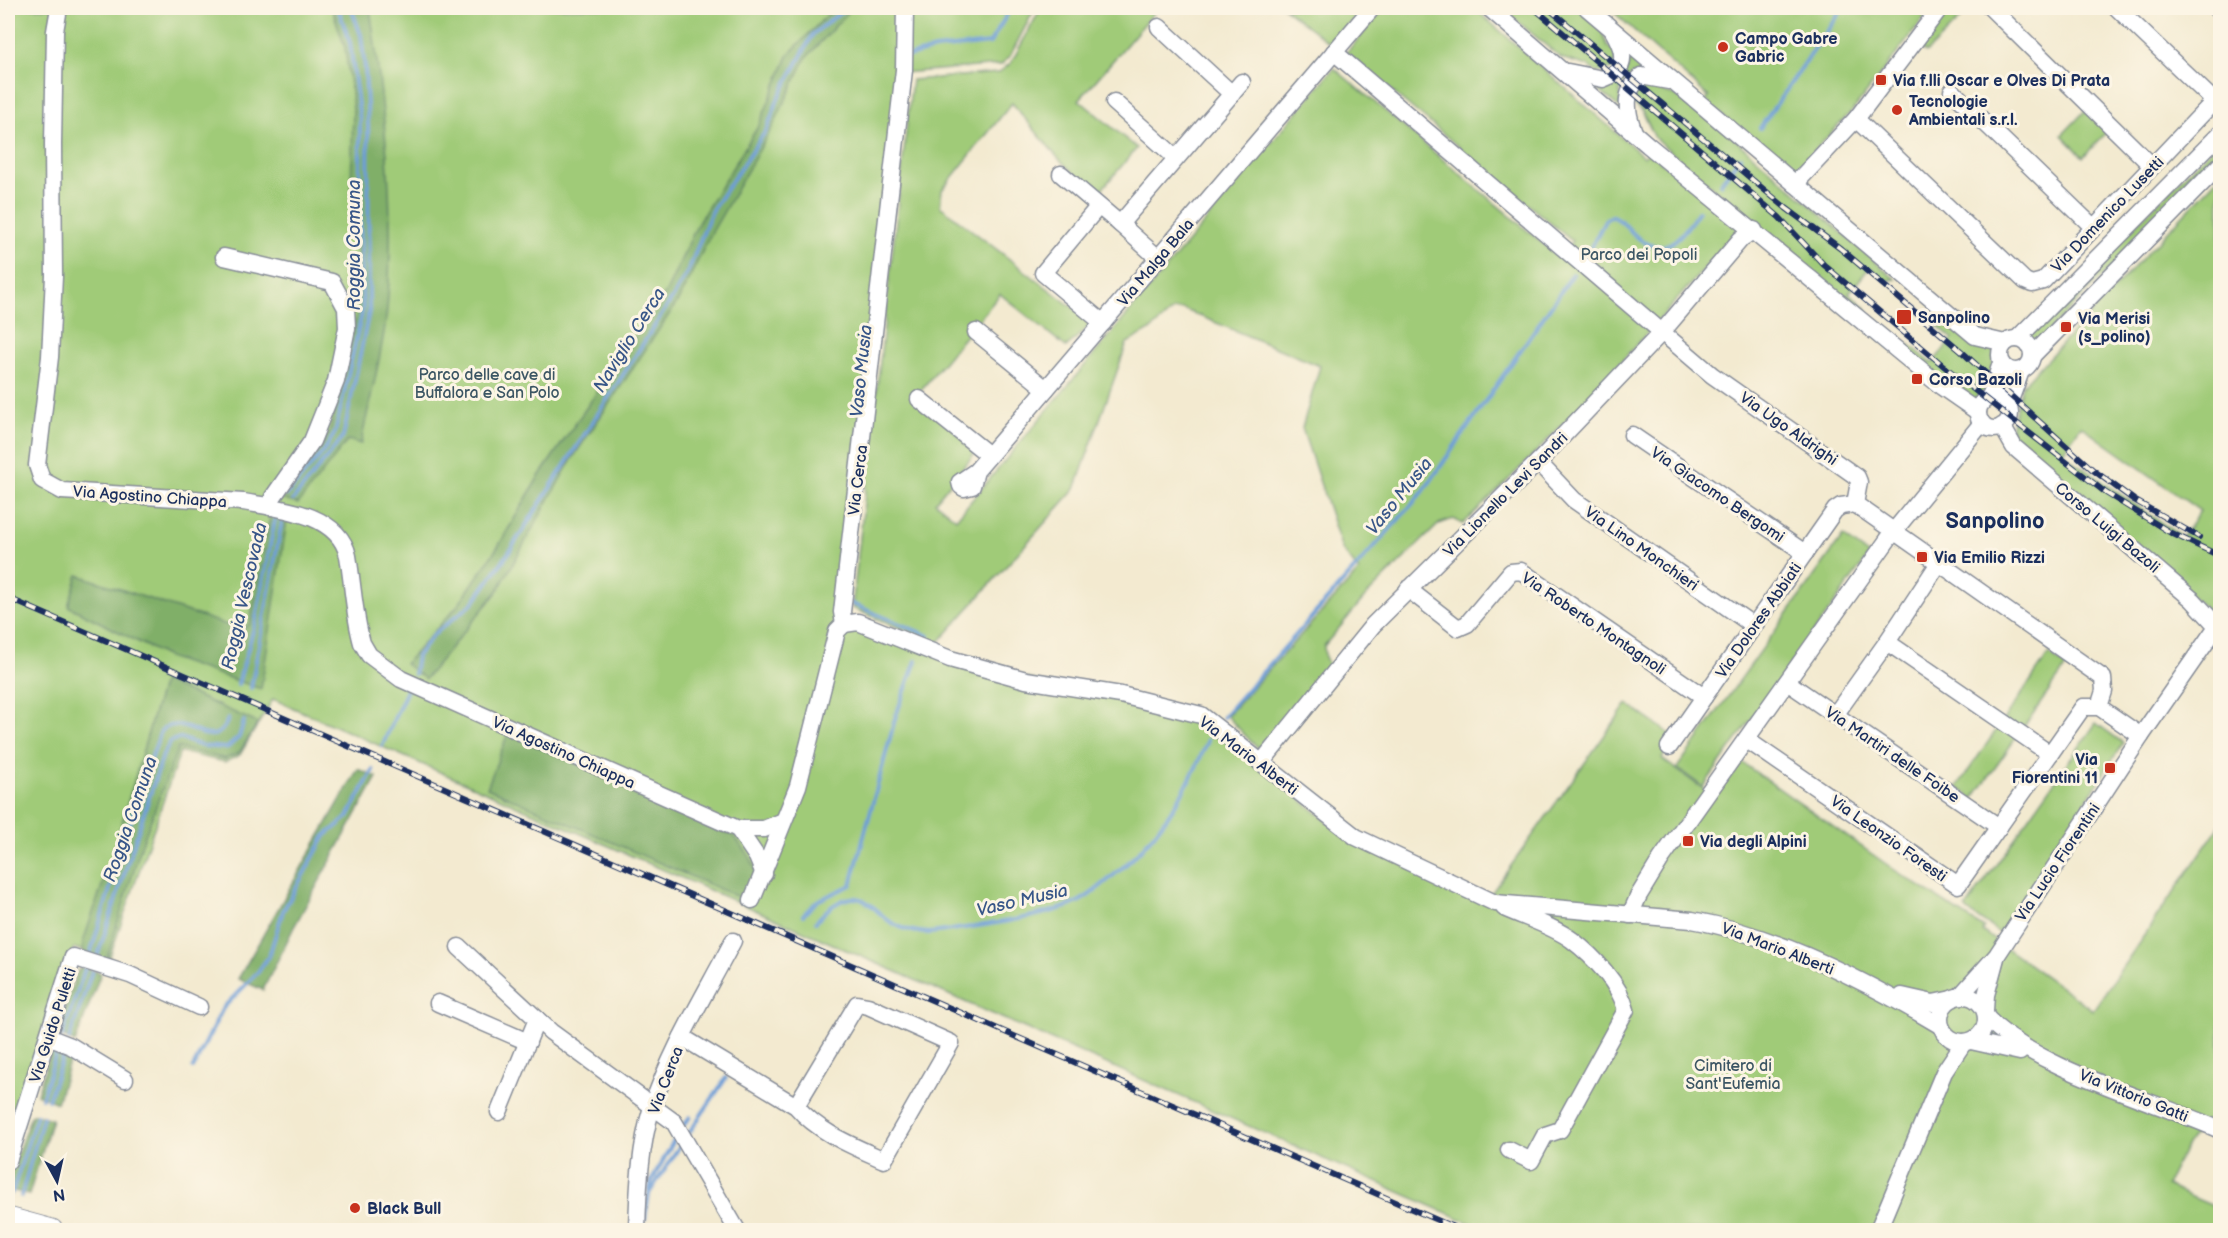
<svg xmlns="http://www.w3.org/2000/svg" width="2228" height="1238" viewBox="0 0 2228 1238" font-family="'Balsamiq Sans',sans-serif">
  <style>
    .green { fill: #a0cb78; stroke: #5e7d6b; stroke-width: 1.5; fill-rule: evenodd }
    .forest { fill: #80af68; stroke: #4e6f63; stroke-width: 1.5 }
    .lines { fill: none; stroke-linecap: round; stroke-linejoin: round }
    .stream { stroke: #6d9ed7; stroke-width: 4 }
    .minor-casing { stroke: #878c97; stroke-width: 19 }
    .major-casing { stroke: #878c97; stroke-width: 23 }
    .minor { stroke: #fff; stroke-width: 16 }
    .major { stroke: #fff; stroke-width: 21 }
    .rail-casing { stroke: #1b2f5e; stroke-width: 6 }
    .rail { stroke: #fcf5e5; stroke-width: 4; stroke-dasharray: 11; stroke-linecap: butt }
    .poi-dot { fill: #c8321e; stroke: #fcf5e5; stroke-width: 2 }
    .labels { text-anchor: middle; stroke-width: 6; stroke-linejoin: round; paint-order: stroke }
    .poi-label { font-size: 16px; font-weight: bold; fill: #1b2f5e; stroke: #fcf5e5; text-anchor: start }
    .street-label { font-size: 16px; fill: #1b2f5e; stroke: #fcf5e5 }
    .park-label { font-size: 16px; fill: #3c5664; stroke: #fcf5e5 }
    .water-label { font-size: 18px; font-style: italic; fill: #385688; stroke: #fcf5e5 }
    .district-label { font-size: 22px; font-weight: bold; fill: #1b2f5e; stroke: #fcf5e5 }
  </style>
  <rect width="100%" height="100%" fill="#fcf5e5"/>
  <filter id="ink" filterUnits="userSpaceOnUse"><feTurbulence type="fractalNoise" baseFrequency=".0167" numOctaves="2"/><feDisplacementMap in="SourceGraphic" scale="12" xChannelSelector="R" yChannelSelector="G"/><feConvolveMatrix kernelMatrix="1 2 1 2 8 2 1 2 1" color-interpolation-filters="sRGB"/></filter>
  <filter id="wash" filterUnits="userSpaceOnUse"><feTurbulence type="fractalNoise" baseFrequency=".008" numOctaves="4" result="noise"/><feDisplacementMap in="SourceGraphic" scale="24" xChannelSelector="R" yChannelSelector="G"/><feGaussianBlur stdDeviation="1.35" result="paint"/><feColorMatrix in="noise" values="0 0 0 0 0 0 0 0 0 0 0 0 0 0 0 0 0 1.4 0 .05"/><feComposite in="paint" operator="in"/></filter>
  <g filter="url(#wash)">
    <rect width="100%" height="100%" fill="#f3ead0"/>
    <!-- green -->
    <g class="green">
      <path d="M8,8H1035L1010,56L1001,65L901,73L837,616L945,659L1199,718L1352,841L1485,902L1627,704L1673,736L1662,759L1713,796L1737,759L1899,873L1984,928L1982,931L2093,1010L2220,825V1079L2214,1095L2220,1101V1109C2194,1127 2179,1157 2166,1186L2220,1209V1230H1486L273,699L240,755L225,762L180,752L109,959L74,948L60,977L8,1138Z"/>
      <path d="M1041,8H1158L1079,100L1137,148L1097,195L1058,158L1012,103L942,190L940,206L1093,323L1066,347L1000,294L916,396L979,448L935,502L956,519L1334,68L1560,258L1572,241L1346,53L1385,8H1474L1644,157L1649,152L1740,227C1652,330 1562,430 1463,524L1453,519L1439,524L1365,597L1324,646L1325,657L1330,667L1261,752L1227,716L1359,571L1342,549L1302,428L1320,366L1183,309L1173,310L1152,329L1127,343L1075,489L937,644L852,608L912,80L998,73L1011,63Z"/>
      <path d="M1284,8H1364L1331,44Z"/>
      <path d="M1502,8H1583L1597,20L1608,46L1616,54L1613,69L1597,73L1588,66L1561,58Z"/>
      <path d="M1609,8H1932L1854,109L1796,170L1786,171L1706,101L1709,97Z"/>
      <path d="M1946,8H1971L1926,53L1917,44Z"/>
      <path d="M1629,48L1655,70C1629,71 1615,81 1621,109L1594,86H1612C1626,74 1632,66 1629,48Z"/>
      <path d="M1650,83L1662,92L1690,100L1895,279L1886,281L1870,267L1849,293L1866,308L1865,318L1655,138L1642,111L1634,104V88Z"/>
      <path d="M2085,111L2107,132L2083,157L2062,135Z"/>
      <path d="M2220,140V157L2036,344L2026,335Z"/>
      <path d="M2220,176V620L2014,446L2011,428L2022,386ZM2081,426L2200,511L2182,537L2062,453Z"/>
      <path d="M1932,310L1995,345C1991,367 1995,388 1972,401L1901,348L1910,345L1932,363L1953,339L1931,320Z"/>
      <path d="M1843,536L1869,555L1703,787L1677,768Z"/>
      <path d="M2049,654L2066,667L1973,799L1957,787Z"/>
      <path d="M2096,723L2123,743L2001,934L1965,909Z"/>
    </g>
    <!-- forest -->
    <g class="forest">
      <path d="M332,8H370C384,108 396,207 387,309C383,354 369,400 361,444L348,440L298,504L277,498L317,452L329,433L358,308L359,270L351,191L353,108L345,48Z"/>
      <path d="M834,8H852L806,58L773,126L711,234L678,301L570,462L497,592L425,679L405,664L458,605L499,545L538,478L666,292L698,223L759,125L789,54Z"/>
      <path d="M271,511L288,513L261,689L168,657L68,606L78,575L242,630L250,623Z"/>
      <path d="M163,681L258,723L239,753L225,759L178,748L142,844L106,961L83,953V942L114,850Z"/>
      <path d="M508,733L732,835C742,845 757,863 756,878C756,885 750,894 747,901L487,788Z"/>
      <path d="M358,769L377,777L294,927L263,990L238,979Z"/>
      <path d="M83,967L101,973L75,1043L56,1032L78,970Z"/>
      <path d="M52,1047L72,1052L57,1103L37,1094Z"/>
      <path d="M34,1114L52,1119L29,1195L8,1189V1178L31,1116Z"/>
    </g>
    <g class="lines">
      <!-- stream -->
      <g class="stream">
        <path d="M908,56L935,49L990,43L1011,8"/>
        <path d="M1760,128L1843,8"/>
        <path d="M1720,184L1740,157"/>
        <path d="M1589,252L1605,220L1612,216C1623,220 1628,229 1637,237C1667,262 1683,233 1699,211"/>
        <path d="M287,495L323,452L335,433L363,309L360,204V120L350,43L338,8"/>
        <path d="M293,500L343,437L369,311L368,125L365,68L361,35L351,8"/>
        <path d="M850,603L929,636"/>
        <path d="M414,674L417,656L434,634L473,603L507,555L675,294L689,269L712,210L767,129L778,99L813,34L846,8"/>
        <path d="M238,684L255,624L276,515"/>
        <path d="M251,688L283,515"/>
        <path d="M1223,717L1423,492L1573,274"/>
        <path d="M382,746L407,690"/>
        <path d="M803,915L817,901L851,885L896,715L916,661"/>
        <path d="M816,922C827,908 849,889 868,903C877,909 884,919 894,924C906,931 917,932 930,933C970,927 1028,920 1066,907C1082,902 1095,891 1108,880C1156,842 1185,796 1208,740"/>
        <path d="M90,955L140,790L161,731C183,709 213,759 228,719"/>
        <path d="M97,957L163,755L171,741L180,738L202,746L227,748L239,737L244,721"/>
        <path d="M62,1037L85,969"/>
        <path d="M69,1039L92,971"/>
        <path d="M193,1068L223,1008L258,972L269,956L283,911L325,836L348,817L373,770"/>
        <path d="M42,1098L58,1047"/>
        <path d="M48,1100L65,1050"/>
        <path d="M683,1126L690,1117"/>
        <path d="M687,1136L726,1078"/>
        <path d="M650,1192L681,1144"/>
        <path d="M12,1193L37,1115"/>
        <path d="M21,1196L43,1117"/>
        <path d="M645,1219L651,1182L677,1135"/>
      </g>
    </g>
  </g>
  <g filter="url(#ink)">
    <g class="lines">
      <!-- minor casing -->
      <g class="minor-casing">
        <g id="minor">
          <path d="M59,8L55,31L53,144L54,276L50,357L37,465L42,480L62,491L243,502C278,508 339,513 348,556C353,585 354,615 362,643L369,655L401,679L738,829H764L781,822"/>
          <path d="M1489,8L1648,145L1942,387L1978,412"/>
          <path d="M1587,8L1975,336L2005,343"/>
          <path d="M1991,8L2152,166"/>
          <path d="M2117,8L2215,102"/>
          <path d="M2216,8L2220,13"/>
          <path d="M1159,27L1232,94"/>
          <path d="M1334,52L1712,375L1857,477L1859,482L1855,504L2103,678L2104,691L2099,707"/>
          <path d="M1568,72L1603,79L1617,73C1627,58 1621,45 1613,31"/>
          <path d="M1952,91L2093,227"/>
          <path d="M1114,102L1176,158"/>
          <path d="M1856,119L2025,281L2032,284L2043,281L2220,95"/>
          <path d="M1634,132C1626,111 1623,92 1641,76L1669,81"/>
          <path d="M1061,174L1120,224"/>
          <path d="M1795,184L1856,119L1940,8"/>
          <path d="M1098,207L1043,273L1103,323"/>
          <path d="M224,257L332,282L346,308L347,328L336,381L312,441L273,497L270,507"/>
          <path d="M1158,258L1120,224L1242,82"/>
          <path d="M976,332L1046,389"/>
          <circle cx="2016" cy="355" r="16"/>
          <path d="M2017,339L2220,134"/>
          <path d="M2032,356L2220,165"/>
          <path d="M1990,397L2001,363"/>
          <circle cx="1994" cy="413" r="16"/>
          <path d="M919,399L989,455"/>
          <path d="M2008,406L2021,371"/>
          <path d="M2002,426L2014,447L2193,600L2217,626"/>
          <path d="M1632,435L1805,553"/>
          <path d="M1538,462L1574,500L1754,626"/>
          <path d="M976,471L972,486L964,488L961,486L960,482L976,471L1372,8"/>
          <path d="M1408,589L1458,628L1467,624L1511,572L1521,571L1704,697"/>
          <path d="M844,624L858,622L950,659L1026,680L1121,695L1201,715L1356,837L1495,903L1692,920C1776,935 1868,982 1941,1026"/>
          <path d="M1887,642L1939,563"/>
          <path d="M1787,682L1999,827"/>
          <path d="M1835,715L1887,642L2050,754"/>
          <path d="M1747,740L1958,885L2083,707H2099L2141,736"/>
          <path d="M1669,747L1835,510L1841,506L1855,504"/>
          <path d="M1261,763L1373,625L1538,462L1662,332L1741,239L1754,230"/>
          <path d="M738,829L757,857L764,874"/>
          <path d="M752,900L798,786L837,631L844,624L842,612L904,70L905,8"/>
          <path d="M1504,908C1526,918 1553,926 1572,940C1593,956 1620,984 1626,1010L1560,1130L1545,1135L1531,1161L1509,1150"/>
          <path d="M1630,915L1639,895L1661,859L1894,531L1982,423"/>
          <path d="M459,947L551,1032L674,1122L737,1230"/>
          <circle cx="1963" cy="1019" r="23"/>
          <path d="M1902,996L1933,1003L1952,999"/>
          <path d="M1960,996L1997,955L2141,736L2220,622"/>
          <path d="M438,1003L528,1042"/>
          <path d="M1985,1010L1986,995L1996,958"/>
          <path d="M1987,1018C2035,1069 2153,1100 2220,1130"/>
          <path d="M48,1037L71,1046L125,1079"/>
          <path d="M682,1037L796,1106C819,1133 853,1146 884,1160L951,1043L868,1006L857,1004L796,1106"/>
          <path d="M1971,1041L2020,1052"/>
          <path d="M499,1112L537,1019"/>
          <path d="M8,1161L73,957L130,975L199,1007"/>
          <path d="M637,1230C638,1190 640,1146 652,1107C671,1049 705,995 733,941"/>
          <path d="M1878,1230L1944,1072L1964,1042"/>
        </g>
      </g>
      <!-- major casing -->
      <g class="major-casing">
        <path id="major" d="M8,1218L52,1230"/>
      </g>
      <!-- minor -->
      <use href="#minor" class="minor"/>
      <!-- major -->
      <use href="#major" class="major"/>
      <!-- rail casing -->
      <g class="rail-casing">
        <g id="rail">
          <path d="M1534,8L1779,217L1824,265L1945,367L2106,493L2171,533L2220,556"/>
          <path d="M1548,8L1786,208L1841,249L1961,351L2093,470L2134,500L2199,537"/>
          <path d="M8,598L1460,1230"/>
        </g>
      </g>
      <!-- rail -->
      <use href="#rail" class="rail"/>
    </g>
  </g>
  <!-- markers -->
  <g class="poi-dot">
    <circle cx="1723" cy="47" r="6"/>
    <rect x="1875" y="74" width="12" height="12" rx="3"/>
    <circle cx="1897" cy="110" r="6"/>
    <rect x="1896" y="309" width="16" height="16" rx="3"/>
    <rect x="2060" y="321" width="12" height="12" rx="3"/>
    <rect x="1911" y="373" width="12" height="12" rx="3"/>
    <rect x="1916" y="551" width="12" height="12" rx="3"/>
    <rect x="2104" y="762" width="12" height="12" rx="3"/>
    <rect x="1682" y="835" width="12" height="12" rx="3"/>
    <circle cx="355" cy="1208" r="6"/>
  </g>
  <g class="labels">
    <!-- poi labels -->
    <g class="poi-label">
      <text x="1735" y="44">Campo Gabre<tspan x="1735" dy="18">Gabric</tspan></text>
      <text x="1893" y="86">Via f.lli Oscar e Olves Di Prata</text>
      <text x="1909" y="107">Tecnologie<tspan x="1909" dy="18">Ambientali s.r.l.</tspan></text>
      <text x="1918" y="323">Sanpolino</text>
      <text x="2078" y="324">Via Merisi<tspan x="2078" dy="18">(s_polino)</tspan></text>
      <text x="1929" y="385">Corso Bazoli</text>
      <text x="1934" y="563">Via Emilio Rizzi</text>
      <text x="2098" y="765" text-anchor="end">Via<tspan x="2098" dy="18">Fiorentini 11</tspan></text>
      <text x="1700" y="847">Via degli Alpini</text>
      <text x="367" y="1214">Black Bull</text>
    </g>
    <!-- street labels -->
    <g class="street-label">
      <text transform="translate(2107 214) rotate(-46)" y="6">Via Domenico Lusetti</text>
      <text transform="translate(1155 262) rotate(-50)" y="6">Via Malga Bala</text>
      <text transform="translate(1789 428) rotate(35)" y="6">Via Ugo Aldrighi</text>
      <text transform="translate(857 480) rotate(-83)" y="6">Via Cerca</text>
      <text transform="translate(1505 494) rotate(-45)" y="6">Via Lionello Levi Sandri</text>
      <text transform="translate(1718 494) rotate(34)" y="6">Via Giacomo Bergomi</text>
      <text transform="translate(150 496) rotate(4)" y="6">Via Agostino Chiappa</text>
      <text transform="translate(2108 527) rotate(40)" y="6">Corso Luigi Bazoli</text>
      <text transform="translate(1642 548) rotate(35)" y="6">Via Lino Monchieri</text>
      <text transform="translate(1758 620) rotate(-55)" y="6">Via Dolores Abbiati</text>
      <text transform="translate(1594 623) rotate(34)" y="6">Via Roberto Montagnoli</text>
      <text transform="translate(564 752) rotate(24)" y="6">Via Agostino Chiappa</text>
      <text transform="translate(1893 754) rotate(34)" y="6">Via Martiri delle Foibe</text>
      <text transform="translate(1249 755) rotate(37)" y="6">Via Mario Alberti</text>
      <text transform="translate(1889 838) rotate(35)" y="6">Via Leonzio Foresti</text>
      <text transform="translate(2057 862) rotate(-56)" y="6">Via Lucio Fiorentini</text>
      <text transform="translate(1778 948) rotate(21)" y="6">Via Mario Alberti</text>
      <text transform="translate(52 1025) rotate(-72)" y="6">Via Guido Puletti</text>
      <text transform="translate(665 1080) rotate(-69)" y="6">Via Cerca</text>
      <text transform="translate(2134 1095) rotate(22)" y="6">Via Vittorio Gatti</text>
    </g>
    <!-- park labels -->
    <g class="park-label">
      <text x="1639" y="260">Parco dei Popoli</text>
      <text x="487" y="380">Parco delle cave di<tspan x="487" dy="18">Buffalora e San Polo</tspan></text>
      <text x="1733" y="1071">Cimitero di<tspan x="1733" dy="18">Sant'Eufemia</tspan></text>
    </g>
    <!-- water labels -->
    <g class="water-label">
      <text transform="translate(354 245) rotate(-90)" y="6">Roggia Comuna</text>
      <text transform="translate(629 340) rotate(-58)" y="6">Naviglio Cerca</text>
      <text transform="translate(861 371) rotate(-84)" y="6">Vaso Musia</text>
      <text transform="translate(1399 496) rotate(-51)" y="6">Vaso Musia</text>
      <text transform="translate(244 596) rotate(-77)" y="6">Roggia Vescovada</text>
      <text transform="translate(130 819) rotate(-71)" y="6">Roggia Comuna</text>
      <text transform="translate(1022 900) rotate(-13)" y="6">Vaso Musia</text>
    </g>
    <!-- district labels -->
    <g class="district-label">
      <text x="1995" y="528">Sanpolino</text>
    </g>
  </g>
  <!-- margin -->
  <rect width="2228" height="1238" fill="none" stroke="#fcf5e5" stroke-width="30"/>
  <!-- north arrow -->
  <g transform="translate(57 1181) rotate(172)" stroke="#fcf5e5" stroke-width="4.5" paint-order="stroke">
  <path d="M0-4.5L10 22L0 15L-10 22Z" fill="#1b2f5e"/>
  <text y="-9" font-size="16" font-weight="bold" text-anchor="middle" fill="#1b2f5e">N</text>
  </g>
</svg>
